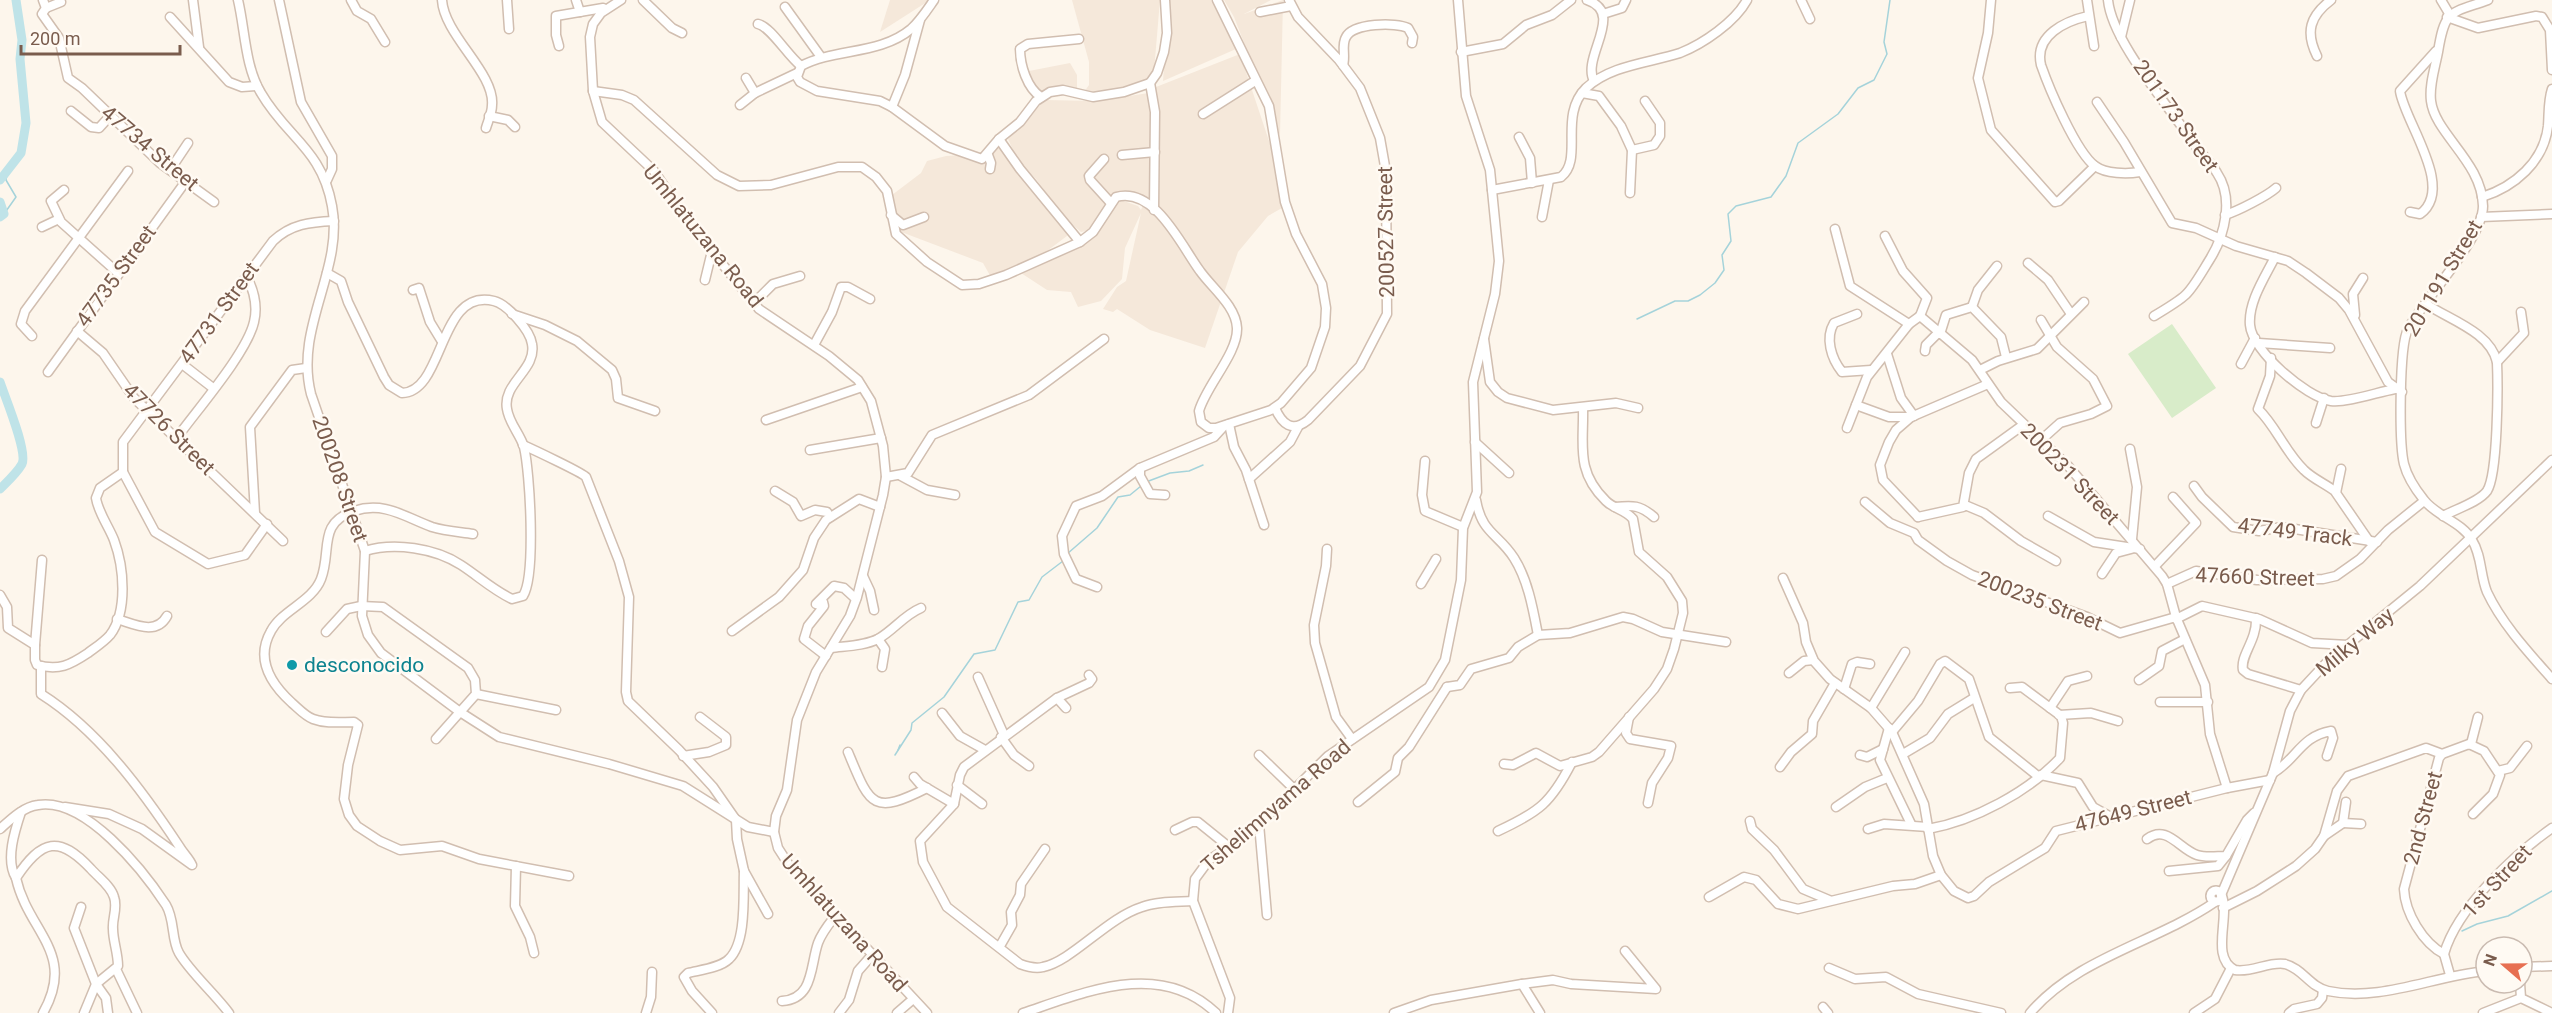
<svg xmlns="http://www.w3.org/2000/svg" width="2552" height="1013" viewBox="0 0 2552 1013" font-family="Roboto,sans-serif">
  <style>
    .residential { fill: #f5e8da }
    .green { fill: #d8ecc9 }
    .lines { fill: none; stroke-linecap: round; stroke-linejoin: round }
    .stream { stroke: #a5d3da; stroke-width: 1.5 }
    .river { stroke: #bfe3e8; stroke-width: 9 }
    .minor-casing { stroke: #d1beb0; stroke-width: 11 }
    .minor { stroke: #fff; stroke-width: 8 }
    .culture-dot { fill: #0f9aa8; stroke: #fffaf3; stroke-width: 2 }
    .labels { text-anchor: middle; stroke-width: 5; stroke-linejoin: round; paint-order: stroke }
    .street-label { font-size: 21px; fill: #7a5c4d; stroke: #fffaf3 }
    .culture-label { font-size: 21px; fill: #0d838f; stroke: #fffaf3; text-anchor: start }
  </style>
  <rect width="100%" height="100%" fill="#fdf6ec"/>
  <!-- residential -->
  <g class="residential">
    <path d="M890,0H930L880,32Z"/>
    <path d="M1072,0H1160L1153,83L1138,92L1082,95L1089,85V62Z"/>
    <path d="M1169,0H1211L1236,49L1163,81Z"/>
    <path d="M1224,0H1271L1244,14L1283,0L1280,135L1234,17Z"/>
    <path d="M1240,54L1274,156L1282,208L1268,216L1238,252L1205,348L1150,330L1117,309L1113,312L1103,309L1117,287L1126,281L1141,213L1125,248L1122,279L1101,301L1078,307L1071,292L1047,290L1021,273L1090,239L1118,199L1138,206L1141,210L1143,205L1154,210L1156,87Z"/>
    <path d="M1070,63L1077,75V90L1034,96L1029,71Z"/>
    <path d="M1149,93L1154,132L1152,203L1122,193L1091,230L1081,232L1064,217L1036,179L1018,161L1008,139L1045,100L1095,101Z"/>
    <path d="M999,144L1071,233L1035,260L992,279L983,263L896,230L892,195L921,173L927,161L946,156L977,154Z"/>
  </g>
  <!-- green -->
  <path class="green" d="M2172,324L2216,388L2172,418L2128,354Z"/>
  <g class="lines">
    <!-- stream -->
    <g class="stream">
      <path d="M4,214L16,197L6,180L8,168"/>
      <path d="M1637,319L1675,301H1688L1700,295L1715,283L1724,270L1722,255L1731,241L1728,214L1736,206L1771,197L1786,176L1798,143L1838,114L1858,88L1874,80L1887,54L1884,42L1890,0"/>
      <path d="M1146,482L1170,473L1189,471L1203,465"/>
      <path d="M1067,554L1097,528L1118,497L1130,495L1141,486"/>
      <path d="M898,750L900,745"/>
      <path d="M895,755L911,730L912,723L944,697L974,654L995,650L1018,602L1029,600L1042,577L1063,561"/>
      <path d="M2462,931L2477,924L2508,916L2552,891"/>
    </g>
    <!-- river -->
    <g class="river">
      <path d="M0,180L21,153L26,123L20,59L22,40L16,0"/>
      <path d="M0,202L4,214L0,217"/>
      <path d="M0,382C5,397 28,452 22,464C17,473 7,482 0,489"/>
    </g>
    <!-- minor casing -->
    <g class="minor-casing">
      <g id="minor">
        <path d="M43,0L46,8L42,14L59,38L68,78L82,88L160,163L214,202"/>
        <path d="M193,0L199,47"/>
        <path d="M238,0C245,29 245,67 261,93C287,138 322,149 332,206C344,270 294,327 311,394L365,551L362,616L368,635L381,653L460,712L499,737L609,764L683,786L748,827L774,832"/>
        <path d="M279,0L301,102L332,156V169L327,180"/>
        <path d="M351,0L357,11L371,19L385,42"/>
        <path d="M442,0C444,35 495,73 492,105C492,113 488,121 486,128"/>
        <path d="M507,0L509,29"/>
        <path d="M576,0L580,12"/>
        <path d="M621,0L601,13L593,24L590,37L593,91L602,122L654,171L692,227L759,309L829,356L858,380L871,401L883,446L886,477L883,495L857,597L850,616L816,672L797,720L787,790L776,816L774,832L778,848L789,865L927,1013"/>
        <path d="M643,0L672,28L682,33"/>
        <path d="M934,0C927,10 920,21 911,29C880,55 835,48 801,66L797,77L800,82L817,91L880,101L892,107L945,146L982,159L999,139L1020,122L1036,101L1050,92L1063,90L1093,97L1124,92L1150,83L1157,73L1164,52L1167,33L1165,0"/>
        <path d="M1587,0C1626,13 1581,57 1594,81"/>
        <path d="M1801,0L1810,19"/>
        <path d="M1991,0L1988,33L1978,78L1991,130L2055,202L2059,201L2095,166"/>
        <path d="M2087,0L2094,46"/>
        <path d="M2108,0C2112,42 2170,107 2194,144C2201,154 2211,162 2217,173C2234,198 2225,235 2210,259C2188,295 2191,294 2154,316"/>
        <path d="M2441,0L2450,15"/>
        <path d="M2488,0C2449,14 2445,9 2438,52C2435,68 2429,85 2431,101C2435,134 2482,162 2483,206C2483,239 2424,299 2408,329C2399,346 2399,443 2404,464C2407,476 2416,490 2424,500C2436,516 2462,522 2472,540C2482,556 2480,575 2487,592C2502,624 2529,653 2552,679"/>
        <path d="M785,7L821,57"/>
        <path d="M46,8L61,2"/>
        <path d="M1260,12L1291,6"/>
        <path d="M1603,14L1622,8L1626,0"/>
        <path d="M2088,16C2066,21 2034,35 2041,65C2049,88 2076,152 2095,166C2106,174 2127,174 2140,172"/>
        <path d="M170,17L229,82L242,87L257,86"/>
        <path d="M2447,17L2478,28L2536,16L2542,17L2550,30L2552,70"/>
        <path d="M758,24C771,27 787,55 801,66"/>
        <path d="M2121,37L2130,0"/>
        <path d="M559,46L556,35V16L603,8"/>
        <path d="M1461,52L1503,44L1526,25L1552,15L1571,0"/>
        <path d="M2317,56C2305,32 2310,16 2331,0"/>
        <path d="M1343,65C1346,56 1341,45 1346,37C1353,23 1396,22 1408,28L1413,37L1412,43"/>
        <path d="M746,78L755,93"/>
        <path d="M1150,83L1155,112L1154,210"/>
        <path d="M593,91L622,95L634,100L717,175L739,186L771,185L838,167H862L876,177L887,191L896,234L927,262L962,285L979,284L1006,275L1080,242L1093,232L1116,197C1155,186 1182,247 1200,271C1212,288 1236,306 1237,328C1238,353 1206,386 1199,411L1201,422L1209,428H1216L1271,410L1281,403L1311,368L1325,327L1326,308L1322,284L1296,234L1285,202L1269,106L1217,0"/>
        <path d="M1582,93L1599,96L1621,126L1632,150L1630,193"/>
        <path d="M1041,97C1027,88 1020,65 1020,49L1028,44L1079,39"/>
        <path d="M2097,102L2124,142L2172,223L2196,228L2236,246L2288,261L2306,273L2339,298L2349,310L2388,382L2402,392"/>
        <path d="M740,105L755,93L797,73"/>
        <path d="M892,107L905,75L920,20"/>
        <path d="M71,111L91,127L99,128L110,116"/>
        <path d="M1203,114L1255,81"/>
        <path d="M489,116L508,120L515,127"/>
        <path d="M1519,137L1530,158L1532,183"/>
        <path d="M999,139L1020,169L1080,242"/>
        <path d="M1632,150L1654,145L1660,136V123L1645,101"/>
        <path d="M988,155L991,163L990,169"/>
        <path d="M1122,155L1155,152"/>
        <path d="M1104,159L1089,176L1090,180L1110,202"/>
        <path d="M170,170L188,143"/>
        <path d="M64,190L51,201L61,222L118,273"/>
        <path d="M1492,190L1561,177C1584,159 1558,116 1586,88C1611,65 1649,63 1680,53C1703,44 1735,22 1747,0"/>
        <path d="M2482,197C2514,187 2544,162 2548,126C2549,113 2548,101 2552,89"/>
        <path d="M2410,212L2420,214C2456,188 2404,121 2400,91L2436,51"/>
        <path d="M891,215L903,225L924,217"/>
        <path d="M2225,215C2238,211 2267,196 2276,188"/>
        <path d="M1542,217L1549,180"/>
        <path d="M2481,217L2552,214"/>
        <path d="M42,227L59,219"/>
        <path d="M1835,229L1850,286L1909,324L1920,316L1972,360L2001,402L2069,467L2162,576L2167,584L2176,617L2205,685L2210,734L2227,788"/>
        <path d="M1885,236L1903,271L1927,298L1920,316"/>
        <path d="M2275,257C2265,277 2248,302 2250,325C2252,351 2306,397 2331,401C2347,403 2378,392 2395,389"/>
        <path d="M2028,263L2048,280L2071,314"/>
        <path d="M327,273L341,281L348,302L384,377L389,385L402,393C445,392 438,287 494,301C507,304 530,330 532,344C537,370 502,383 507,409C509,423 520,434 524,447C530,472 536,576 523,596L512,599C493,590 478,576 461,565C435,548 394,542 365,551"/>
        <path d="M705,280L712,251"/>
        <path d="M413,290L419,288L430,322L441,340"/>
        <path d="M754,303L773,284L800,276"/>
        <path d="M2426,304C2450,320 2490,332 2497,362C2498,386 2498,474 2487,491C2479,502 2456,509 2443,516"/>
        <path d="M1972,307L1978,290L1997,266"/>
        <path d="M512,314L545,325L577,341L612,370L616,379L618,398L655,411"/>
        <path d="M1857,314L1834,323C1825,338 1831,358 1842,372L1871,370"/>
        <path d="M2355,315L2353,294L2363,278"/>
        <path d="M77,331L103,353L134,398L283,541"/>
        <path d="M1940,334L1946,315L1972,307L2001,337L2006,357"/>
        <path d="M32,336L21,324L25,311L128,171"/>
        <path d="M1484,339L1490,382L1498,392L1507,398L1553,410L1616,403L1638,408"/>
        <path d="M2259,343L2330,348"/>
        <path d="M814,345L832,312L841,287H848L870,299"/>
        <path d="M1925,351L1926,345L1938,333"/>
        <path d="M1887,354L1901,398L1914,416"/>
        <path d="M2271,358L2270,376L2258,409C2276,426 2285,452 2304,470C2313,479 2326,484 2336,492"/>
        <path d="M2497,362L2524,333L2521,312"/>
        <path d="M182,364L213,388"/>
        <path d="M2241,364L2255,338"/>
        <path d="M1980,370L1998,361L2037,349L2084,302"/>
        <path d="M48,372L186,181"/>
        <path d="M1856,405L1889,417H1911"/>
        <path d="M1275,408C1282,424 1292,433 1308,420L1360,366L1387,314L1386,172L1380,138L1360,88L1339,60L1298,17L1289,0"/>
        <path d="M766,420L862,387"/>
        <path d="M2316,423L2324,398"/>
        <path d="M1229,424L1234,447L1246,470L1264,525"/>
        <path d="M1847,428L1867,377L1909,324"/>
        <path d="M176,439C196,411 247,353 254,322C258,306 254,291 247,277"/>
        <path d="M2040,441L2060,423L2091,414L2107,406L2093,379L2057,347L2041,320"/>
        <path d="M1475,442L1509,473"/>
        <path d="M523,445C532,449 583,473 586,477L619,561L629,597L626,692L628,701L679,750L713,787L736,820L737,839L744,871L768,914"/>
        <path d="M2130,449L2137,487L2132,539"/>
        <path d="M810,450L881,438"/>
        <path d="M1425,461L1422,495L1425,511L1463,527"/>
        <path d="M1140,468V476L1150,494L1165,495"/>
        <path d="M2341,469L2336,493L2369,541"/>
        <path d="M123,472L155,532L208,564L245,555L267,524"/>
        <path d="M901,476L927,490L955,495"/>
        <path d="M886,477L908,473L932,435L1029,395L1104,339"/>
        <path d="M1249,479L1290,442L1298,427"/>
        <path d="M2194,486L2202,497L2233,527L2259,531L2282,527L2377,542"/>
        <path d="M775,491L793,502L801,516L815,510L827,512L830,517"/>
        <path d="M1476,500C1482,534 1498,533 1514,558C1528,580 1533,609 1538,635"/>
        <path d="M1865,502L1890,523L1914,533L1918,540L1947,561L1972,575L2087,617L2120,633L2176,617"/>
        <path d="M1965,505L1984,513L2021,541L2056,561"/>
        <path d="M1615,507C1633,505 1640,505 1654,517"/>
        <path d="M255,513L250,427L292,370L306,368"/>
        <path d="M2048,516L2094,542L2140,549"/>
        <path d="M1918,517L1883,480L1880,465L1889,442L1896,430L1911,417L1988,384"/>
        <path d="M1918,517L1963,507L1969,473L1976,459L2023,425"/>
        <path d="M473,534C460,532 445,531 432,527C405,517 384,501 354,511C317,523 332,551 321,579C312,602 282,610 271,631C255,659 271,684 292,703C299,709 305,716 313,719C326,724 341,722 354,722L358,725L348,765L344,799L349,815L357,826L380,841L400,850L442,846L479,859L569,876"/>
        <path d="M1327,549L1326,566L1314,625L1315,643L1336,717L1352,739"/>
        <path d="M2155,566L2196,523L2173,497"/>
        <path d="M2102,574L2116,553L2131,549"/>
        <path d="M863,576L870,591L874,610"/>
        <path d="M1783,578L1803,623L1806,642L1814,661L1830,679L1871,708L1892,732L1924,804L1933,856L1941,875L1954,891L1968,898L1974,896L1989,882L2045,848L2056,831L2227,788L2270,780"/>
        <path d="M1421,584L1436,559"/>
        <path d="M2167,584L2196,571L2257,580L2323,579L2336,576L2360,559L2388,530L2424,501"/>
        <path d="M1097,587L1076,579L1064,554L1062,536L1076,506L1102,496L1140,468L1214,437L1224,426"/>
        <path d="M0,595L7,607L8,628L35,645V660L37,665C59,671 70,665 88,653C96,647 104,642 110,635C128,611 124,567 114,540C109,527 98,512 96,498L100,488L123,472V442L273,241C291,224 310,222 334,221"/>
        <path d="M2256,618C2257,641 2240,655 2243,670L2248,674L2301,690"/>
        <path d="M117,619C134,624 156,636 167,616"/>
        <path d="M2176,619L2202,606L2259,619L2312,643L2348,645"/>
        <path d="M732,631L779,597L803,570L814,538L826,520L859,499L880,507"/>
        <path d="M326,632L347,609L361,606L383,607L468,668L475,680L476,694L436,739"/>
        <path d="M878,639L885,649L882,667"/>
        <path d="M35,645L42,560"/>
        <path d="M831,648C846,646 864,646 878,639C894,630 904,615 921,608"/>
        <path d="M826,656L804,639L808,626L824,606L823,602L820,605L816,604L834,586L844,588L856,599"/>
        <path d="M41,666V694C98,730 142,790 179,846C183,853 189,858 192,865L142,829L109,814L65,807"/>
        <path d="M1789,673L1804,661L1813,660"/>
        <path d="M1089,675L1092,679L1089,683L1057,698L964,767L960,775L954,804L920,841L923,862L947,907L1020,964C1028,967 1035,969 1043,967C1072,961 1107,918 1142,907C1158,901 1176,902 1193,901"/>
        <path d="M978,677L1004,735"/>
        <path d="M2139,680L2159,666L2162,651L2185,639"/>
        <path d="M1447,687L1460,685L1471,669L1509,658L1518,647L1538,635L1570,633L1623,617L1633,619L1662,632L1726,642"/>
        <path d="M1844,689L1852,664L1857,662L1870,664"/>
        <path d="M476,694L556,710"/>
        <path d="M1057,698L1066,708"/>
        <path d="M2160,702H2208"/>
        <path d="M1871,708L1905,652"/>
        <path d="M2050,708L2068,681L2087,676"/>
        <path d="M942,713L960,736L985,750"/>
        <path d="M2059,715L2091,713L2118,721"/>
        <path d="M1629,717L1626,733L1630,739L1671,746L1668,758L1652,783L1648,803"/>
        <path d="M1889,728L1880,760L1911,824"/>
        <path d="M1892,732L1918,701L1940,664L1945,661L1969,679L1989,737L2039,777"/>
        <path d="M1001,737L1014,755L1029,766"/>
        <path d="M2471,744L2478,717"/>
        <path d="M848,752C870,805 872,816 927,788"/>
        <path d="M1903,754L1930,738L1948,714L1974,698"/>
        <path d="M1259,755L1293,788"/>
        <path d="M1860,755L1867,757L1883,749"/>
        <path d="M683,756L709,752L726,745V737L700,717"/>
        <path d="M1504,764L1513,765L1536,753L1560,766L1592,757L1599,752L1654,689L1667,669L1674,649L1683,613L1682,601L1667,577L1639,552L1633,519C1626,510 1614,509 1606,501C1575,471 1584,444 1583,408"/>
        <path d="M1780,767L1791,752L1812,734L1813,721L1835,683"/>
        <path d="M2498,771L2510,768L2527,746"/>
        <path d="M2273,773C2296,760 2301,736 2331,731L2333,738L2327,756"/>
        <path d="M2041,775L2078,783L2093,807L2111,817"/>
        <path d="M914,777L920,784L954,804"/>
        <path d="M957,785L982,804"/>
        <path d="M1358,802L1395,772L1398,758L1409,747L1447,687"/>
        <path d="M1836,807L1865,787L1887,778"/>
        <path d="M21,812C15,830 5,860 16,878C42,839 59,835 91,869C98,877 111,886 114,897C118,908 112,918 113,929C113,941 118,953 118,966L96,984L106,998L108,1013"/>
        <path d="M1750,821L1752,829L1774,850L1803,889L1829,900"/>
        <path d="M2343,823L2361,824"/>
        <path d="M1259,824L1267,915"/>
        <path d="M0,829C11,819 23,807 38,805C85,797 143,870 166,905C175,920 171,939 179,953C190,972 215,994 229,1013"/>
        <path d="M1868,829L1884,824L1928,827"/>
        <path d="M1928,829C1974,821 2028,792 2060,758L2063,723L2061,716L2022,687L2010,688"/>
        <path d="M1175,830L1192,822H1198L1229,847"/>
        <path d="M1498,831C1539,812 1551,803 1572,762"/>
        <path d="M2324,836L2343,823L2346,802"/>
        <path d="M2147,839C2167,824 2179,849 2197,855C2206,858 2217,856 2226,856L2247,820L2254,813"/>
        <path d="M516,866L515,906L530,937L534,953"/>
        <path d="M2169,871L2218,866L2226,856"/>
        <path d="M16,878C28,932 77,953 43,1013"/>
        <circle cx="2216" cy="896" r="5.5"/>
        <path d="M2221,895L2273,773L2290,711L2301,690L2328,661L2420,586L2552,460"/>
        <path d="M2222,896C2230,918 2210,958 2235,970C2252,973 2269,961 2285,964C2302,968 2310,987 2328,991C2380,1002 2433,976 2486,971"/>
        <path d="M1709,897L1744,877L1756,880L1778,904L1798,909L1893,886L1915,884L1941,875"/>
        <path d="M81,907L74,928L96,984L84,1013"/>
        <path d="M2223,908L2257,891L2296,866L2315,849L2324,836L2337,791L2348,776L2426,748L2442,754"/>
        <path d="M1000,946L1012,925L1011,912L1020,895L1021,884L1045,849"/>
        <path d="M2444,954C2423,943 2405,913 2404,889L2439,758L2442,754L2469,744L2484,751L2500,775L2493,794L2473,814"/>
        <path d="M2522,967L2552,966"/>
        <path d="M1829,968L1855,979L1886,977L1918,994L2001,1013"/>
        <path d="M116,969L137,1013"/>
        <path d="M2450,975L2444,954C2457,908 2514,855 2552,828"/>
        <path d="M2520,983L2521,998L2552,1013"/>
        <path d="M1522,984L1553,980L1571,984L1656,989L1625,951"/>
        <path d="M782,1001C814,999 810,966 818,943C822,932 829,924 836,915"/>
        <path d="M1823,1007L1828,1013"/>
        <path d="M646,1013L651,997L652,972"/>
        <path d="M712,1013L692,991L684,977L688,973C700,970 720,968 729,959C747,942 743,894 744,871"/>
        <path d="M839,1013L849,1000L858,971L873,954"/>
        <path d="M897,1013L912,1000"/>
        <path d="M1023,1013C1086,992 1160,959 1216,1013"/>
        <path d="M1228,1013L1230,998L1193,901L1195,879L1209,860L1250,833L1328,756L1429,687L1445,660L1461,580L1463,528L1477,492L1473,382L1495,294L1499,261L1490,170L1466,96L1458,0"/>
        <path d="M1394,1013L1431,1000L1522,984L1540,1013"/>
        <path d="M2030,1013C2078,957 2155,943 2215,902"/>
        <path d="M2194,1013L2215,999L2231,968"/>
        <path d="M2289,1013L2294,1009L2317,1004L2322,998L2323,990"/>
        <path d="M2483,1013L2521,998"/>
      </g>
    </g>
    <!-- minor -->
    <use href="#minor" class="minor"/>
  </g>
  <!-- markers -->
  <circle class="culture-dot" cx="292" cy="665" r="6"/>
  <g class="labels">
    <!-- street labels -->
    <g class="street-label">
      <text transform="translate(2176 116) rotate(55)" y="7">201173 Street</text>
      <text transform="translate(150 148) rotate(40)" y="7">47734 Street</text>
      <text transform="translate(1386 232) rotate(-91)" y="7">200527 Street</text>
      <text transform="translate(703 236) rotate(51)" y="7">Umhlatuzana Road</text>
      <text transform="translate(116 276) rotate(-54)" y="7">47735 Street</text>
      <text transform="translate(2443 278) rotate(-59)" y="7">201191 Street</text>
      <text transform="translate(219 313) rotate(-54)" y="7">47731 Street</text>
      <text transform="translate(169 429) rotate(45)" y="7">47726 Street</text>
      <text transform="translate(2070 474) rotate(46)" y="7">200231 Street</text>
      <text transform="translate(340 479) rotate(71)" y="7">200208 Street</text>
      <text transform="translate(2295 532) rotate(7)" y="7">47749 Track</text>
      <text transform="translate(2255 577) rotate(2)" y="7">47660 Street</text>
      <text transform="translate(2040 601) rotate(21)" y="7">200235 Street</text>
      <text transform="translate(2355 642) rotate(-40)" y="7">Milky Way</text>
      <text transform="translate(1276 806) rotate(-41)" y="7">Tshelimnyama Road</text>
      <text transform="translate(2133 811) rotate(-14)" y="7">47649 Street</text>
      <text transform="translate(2423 818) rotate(-75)" y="7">2nd Street</text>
      <text transform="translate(2497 881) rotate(-47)" y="7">1st Street</text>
      <text transform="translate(844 923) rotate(48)" y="7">Umhlatuzana Road</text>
    </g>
    <!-- culture labels -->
    <g class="culture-label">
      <text x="304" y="672">desconocido</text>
    </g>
  </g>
  <!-- north arrow -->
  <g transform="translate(2504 965) rotate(290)"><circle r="28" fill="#fffaf3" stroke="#cabbb1" stroke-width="1.5"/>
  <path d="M0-4.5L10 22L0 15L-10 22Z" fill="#e76f51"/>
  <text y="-9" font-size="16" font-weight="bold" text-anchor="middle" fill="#7a5c4d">N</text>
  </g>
  <!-- scale -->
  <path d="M21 45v9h159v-9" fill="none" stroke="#7a5c4d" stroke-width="3"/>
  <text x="30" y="45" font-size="18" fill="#7a5c4d" stroke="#fffaf3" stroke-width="4.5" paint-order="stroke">200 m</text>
</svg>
